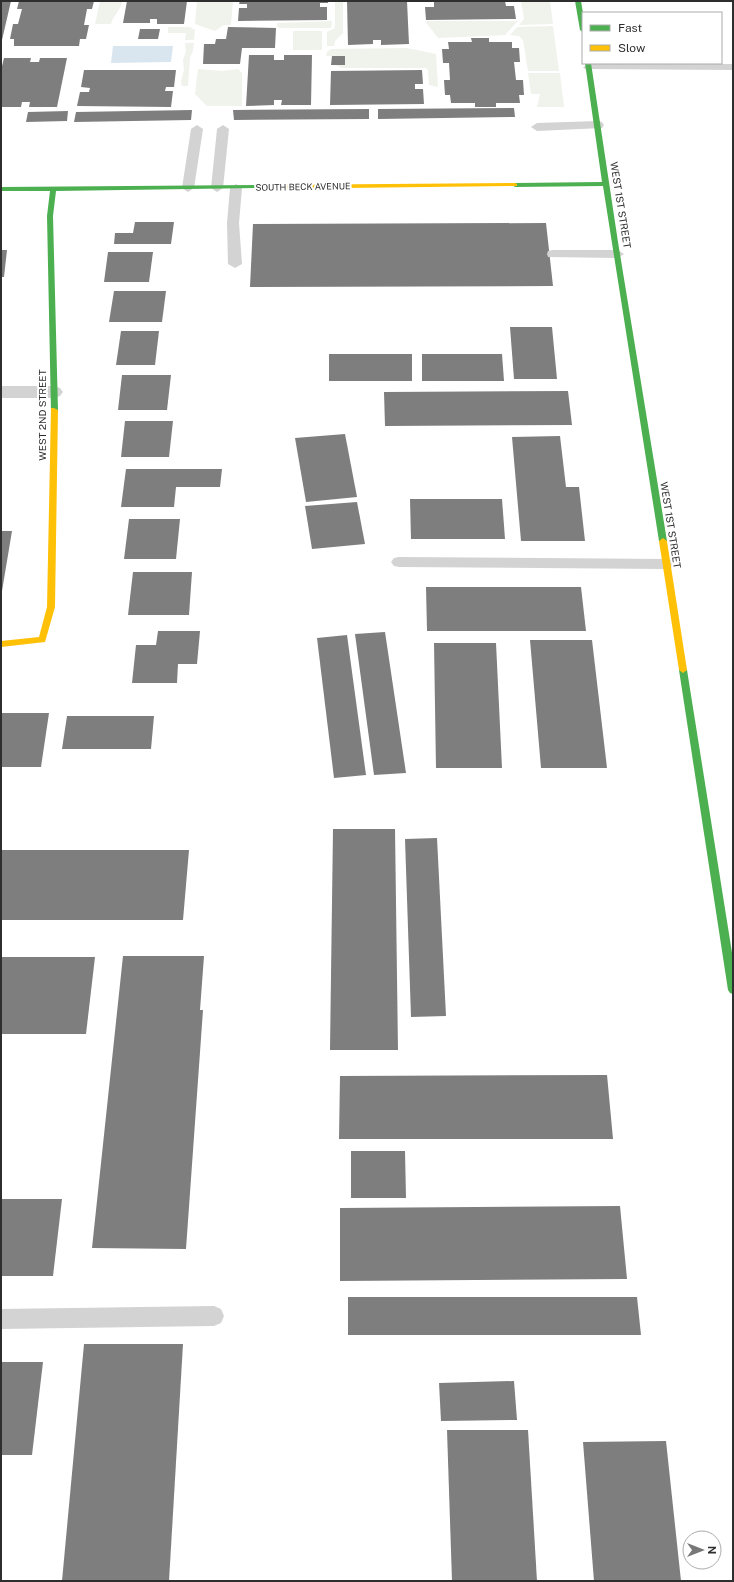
<svg xmlns="http://www.w3.org/2000/svg" width="734" height="1582" viewBox="0 0 734 1582" font-family="'Public Sans',sans-serif">
  <style>
    .green { fill: #f0f3ec }
    .water { fill: #dae6ef }
    .building { fill: #7e7e7e }
    .lines { fill: none; stroke-linecap: round; stroke-linejoin: round }
    .lane { fill: #d3d3d3; fill-rule: evenodd }
    .street { fill: #d3d3d3; fill-rule: evenodd }
    .fast { fill: #4caf50; fill-rule: evenodd }
    .slow { fill: #ffc107; fill-rule: evenodd }
    .labels { text-anchor: middle; stroke-width: 4; stroke-linejoin: round; paint-order: stroke }
    .far-street-label { font-size: 9px; fill: #2e2e2e; stroke: #fff }
    .street-label { font-size: 10px; fill: #2e2e2e; stroke: #fff }
  </style>
  <rect width="100%" height="100%" fill="#fff"/>
  <!-- green -->
  <g class="green">
    <path d="M100,1H122C121,11 113,15 111,24H95Z"/>
    <path d="M197,1H233L231,25H224L215,31L195,24Z"/>
    <path d="M335,1H343V33L335,41L334,46H327V32L335,28Z"/>
    <path d="M521,1H550L553,24L519,25L524,19Z"/>
    <path d="M332,21L331,28H279L277,26V23Z"/>
    <path d="M425,21H518L505,35L438,38Z"/>
    <path d="M553,26L559,71H528L523,40L519,36L510,35L517,27Z"/>
    <path d="M168,27H190L195,30L194,40H185L186,33H168Z"/>
    <rect x="293" y="31" width="29" height="19"/>
    <path d="M185,43H194L193,51L190,57L188,86H182L181,81L184,70L183,60L186,51Z"/>
    <path d="M407,48L436,54L438,87L429,85L428,70L426,68H342L335,65L344,56H326L327,52L331,49Z"/>
    <path d="M198,69L222,71L238,69L242,73V106H207L195,94Z"/>
    <path d="M528,73H560L564,107H537L540,94H531Z"/>
  </g>
  <!-- water -->
  <path class="water" d="M113,46H173L171,62L111,63Z"/>
  <!-- building -->
  <g class="building">
    <path d="M1,1H11L2,40H1Z"/>
    <path d="M19,1H94L92,9H87L84,25H89L86,39H80L79,46H14V39H10L13,24H18L22,9H17Z"/>
    <path d="M127,1H187L184,24H157V19H150V23H123Z"/>
    <path d="M240,1H328V3H320V7H327V20L238,21L239,8H247V4H239Z"/>
    <path d="M347,1H407L409,44L381,45V40H373V44L348,45Z"/>
    <path d="M434,1H505L506,6H514L516,19L426,20L425,7H434Z"/>
    <path d="M228,27L276,28L275,48H242L240,64H203L204,44H215L216,39H226Z"/>
    <path d="M140,29H160L158,39H138Z"/>
    <path d="M471,38H489V42H512V48H519L520,62H514L516,80H523L524,95H519L520,103H496V107H475V103H451L450,95H445L444,80H450L449,63H443L442,49H449L448,42H472Z"/>
    <path d="M249,55H274V60H284V55H312L311,105H281L282,100H274V105L246,106Z"/>
    <path d="M332,56H345V65H331Z"/>
    <path d="M4,58H31L30,62H39L40,58H67L57,107H29L30,102H22L21,107H1V70Z"/>
    <path d="M84,70H176L174,87H166L165,91H173L171,107L77,106L80,92H89L90,88L81,87Z"/>
    <path d="M422,70L423,84H415V89H423L424,104L330,105L331,71Z"/>
    <path d="M514,108L515,117L378,119V109Z"/>
    <path d="M369,109V119L234,120L233,110Z"/>
    <path d="M192,110L191,120L74,122L76,112Z"/>
    <path d="M68,111L67,121L26,122L28,112Z"/>
    <path d="M135,222H174L171,244H114L115,233H133Z"/>
    <path d="M546,223L553,286L250,287L253,224Z"/>
    <path d="M1,250H7L4,277H1Z"/>
    <path d="M108,252H153L149,282H104Z"/>
    <path d="M114,291H166L162,322H109Z"/>
    <path d="M510,327H552L557,379H514Z"/>
    <path d="M121,331H159L155,365H116Z"/>
    <rect x="329" y="354" width="83" height="27"/>
    <path d="M422,354H502L504,381H422Z"/>
    <path d="M122,375H171L167,410H118Z"/>
    <path d="M568,391L572,425L385,426L384,392Z"/>
    <path d="M125,421H173L169,457H121Z"/>
    <path d="M345,434L357,497L306,502L295,438Z"/>
    <path d="M560,436L566,487H579L585,541H521L512,437Z"/>
    <path d="M126,469H222L220,487H176L174,507H121Z"/>
    <path d="M410,499H502L505,539H411Z"/>
    <path d="M357,502L365,544L312,549L305,506Z"/>
    <path d="M129,519H180L176,559H124Z"/>
    <path d="M1,531H12L2,591L1,590Z"/>
    <path d="M133,572H192L189,615H128Z"/>
    <path d="M426,587H581L586,631H427Z"/>
    <path d="M158,631H200L197,664H178L177,683H132L136,645H156Z"/>
    <path d="M385,632L406,773L374,775L355,634Z"/>
    <path d="M347,635L366,775L334,778L317,638Z"/>
    <path d="M530,640H592L607,768H541Z"/>
    <path d="M434,643H496L502,768H436Z"/>
    <path d="M1,713H49L41,767H1Z"/>
    <path d="M67,716H154L151,749H62Z"/>
    <path d="M333,829H395L398,1050H330Z"/>
    <path d="M437,838L446,1016L411,1017L405,839Z"/>
    <path d="M1,850H189L183,920H1Z"/>
    <path d="M123,956H204L200,1010H203L186,1249L92,1248Z"/>
    <path d="M1,957H95L86,1034H1Z"/>
    <path d="M607,1075L613,1139H339L340,1076Z"/>
    <path d="M351,1151H405L406,1198H351Z"/>
    <path d="M1,1199H62L53,1276H1Z"/>
    <path d="M620,1206L627,1279L340,1281V1208Z"/>
    <path d="M348,1297H637L641,1335H348Z"/>
    <path d="M84,1344H183L169,1581H62Z"/>
    <path d="M1,1362H43L32,1455H1Z"/>
    <path d="M514,1381L517,1420L441,1421L439,1383Z"/>
    <path d="M447,1430H528L537,1581H452Z"/>
    <path d="M666,1441L681,1581H594L583,1442Z"/>
  </g>
  <g class="lines">
    <!-- lane -->
    <g class="lane">
      <path d="M589,64H733V70L585,69L583,67Z"/>
      <path d="M598,121L602,122L604,125L602,128L537,131L531,127L537,123Z"/>
      <path d="M197,125L203,129L194,188L188,192L182,188L191,129Z"/>
      <path d="M223,125L229,129L223,188L217,192L211,188L217,129Z"/>
      <path d="M236,184L242,188L239,223L242,264L235,268L228,264L227,223L230,188Z"/>
      <path d="M553,250H618L624,254L618,258L548,257L547,254L548,251Z"/>
      <path d="M399,557L666,559L671,560L674,564L671,568L666,569L399,567L394,566L391,562L394,558Z"/>
      <path d="M214,1306L221,1309L224,1316L221,1323L214,1326L1,1329V1309Z"/>
    </g>
    <!-- street -->
    <path class="street" d="M1,386H54L60,388L63,392L60,396L54,398H1Z"/>
    <!-- fast -->
    <g class="fast">
      <path d="M575,1H581L583,13V32L580,30Z"/>
      <path d="M585,63H591L618,242L667,541L663,544L659,541L603,186L515,187L512,185L515,183L602,182Z"/>
      <path d="M262,185L264,186V188L56,191L53,216L58,410L54,412H51L47,216L50,191H1V187Z"/>
      <path d="M683,667L687,670L733,959V994L730,993L728,990L679,670Z"/>
    </g>
    <!-- slow -->
    <g class="slow">
      <path d="M515,183L517,184V186L262,189L259,187L262,185Z"/>
      <path d="M51,408H54L58,410L55,607L45,642L1,647V641L39,637L47,607Z"/>
      <path d="M663,538L667,541L687,670L683,673L679,670L659,541Z"/>
    </g>
  </g>
  <g class="labels">
    <!-- far-street labels -->
    <g class="far-street-label">
      <text transform="translate(303 187) rotate(-1)" y="3">SOUTH BECK AVENUE</text>
    </g>
    <!-- street labels -->
    <g class="street-label">
      <text transform="translate(621 205) rotate(81)" y="4">WEST 1ST STREET</text>
      <text transform="translate(42 415) rotate(-90)" y="4">WEST 2ND STREET</text>
      <text transform="translate(671 525) rotate(81)" y="4">WEST 1ST STREET</text>
    </g>
  </g>
  <!-- border -->
  <rect width="734" height="1582" fill="none" stroke="#2e2e2e" stroke-width="4"/>
  <!-- legend -->
  <rect x="582" y="12" width="140" height="52" fill="#ffffff" stroke="#ababab"/>
  <rect x="590" y="25" width="20" height="6" fill="#4caf50" stroke="#ababab"/>
  <text x="618" y="32" font-size="12" fill="#2e2e2e">Fast</text>
  <rect x="590" y="45" width="20" height="6" fill="#ffc107" stroke="#ababab"/>
  <text x="618" y="52" font-size="12" fill="#2e2e2e">Slow</text>
  <!-- north arrow -->
  <g transform="translate(702 1550) rotate(90)"><circle r="19" fill="#ffffff" stroke="#ababab"/>
  <path d="M0-3L7 15L0 10L-7 15Z" fill="#777777"/>
  <text y="-6" font-size="11" font-weight="bold" text-anchor="middle" fill="#2e2e2e">N</text>
  </g>
</svg>
